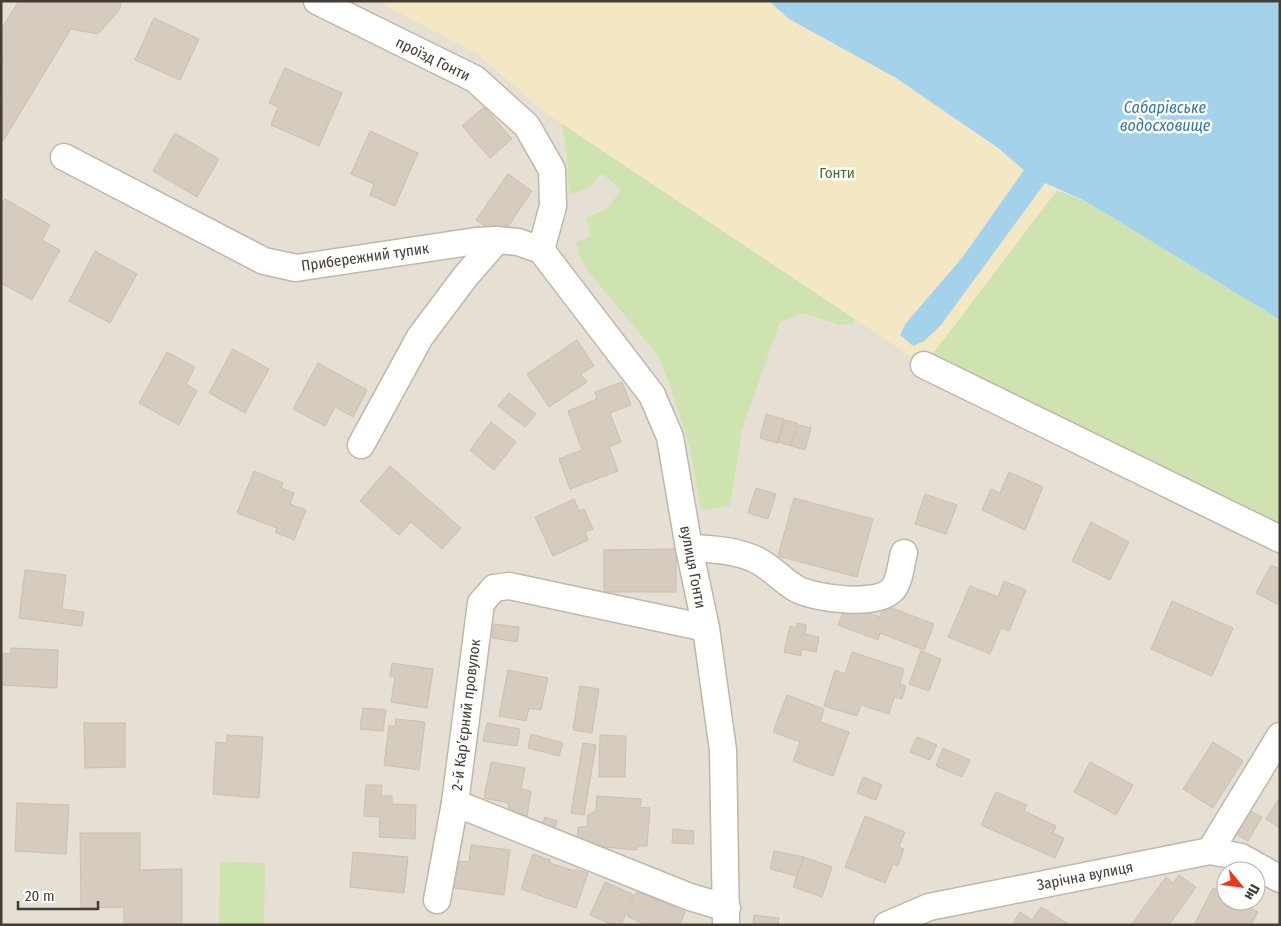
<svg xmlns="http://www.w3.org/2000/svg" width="1281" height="926" viewBox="0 0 1281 926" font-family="'Fira Sans Condensed',sans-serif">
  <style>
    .residential { fill: #e5dfd4; fill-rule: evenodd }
    .green { fill: #cfe3b0 }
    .sand { fill: #f4e7c3 }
    .water { fill: #a5d2eb }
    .building { fill: #d5cbbe; stroke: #ccbfaf }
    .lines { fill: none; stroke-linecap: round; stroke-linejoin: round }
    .minor-casing { stroke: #bfb7ab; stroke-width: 29 }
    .minor { stroke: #fff; stroke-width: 26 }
    .labels { text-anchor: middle; stroke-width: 5; stroke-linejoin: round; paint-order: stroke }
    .street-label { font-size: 15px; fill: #433d35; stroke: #fff }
    .park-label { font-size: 15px; fill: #4a712d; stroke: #fff }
    .water-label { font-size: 16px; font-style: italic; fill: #3479a0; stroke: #fff }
  </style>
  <rect width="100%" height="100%" fill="#f1ede5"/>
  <!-- residential -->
  <path class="residential" d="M1,1H377L477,53L543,111L924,365L1280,539V925H1ZM1226,871H1256V901H1226Z"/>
  <!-- green -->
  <g class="green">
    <path d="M562,123L856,319L853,324L840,325L803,313L780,322L742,429L730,506L701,510L690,448L671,388L657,354L587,270L580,257L576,242L591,236L586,218L608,208L621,190L602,173L590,187L569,195L567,155Z"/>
    <path d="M1057,190L1087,202L1280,320V539L924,365Z"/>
    <path d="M220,862L265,863L264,925H219Z"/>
  </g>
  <!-- sand -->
  <path class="sand" d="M377,1H769C806,34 853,52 895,78C951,112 1001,155 1057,190L924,365L543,111L477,53Z"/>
  <!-- water -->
  <path class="water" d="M769,1H1280V320L1087,202L1045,183L941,325L924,341L913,346L900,335L906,323L962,258L1024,170L998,148L896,78L789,19Z"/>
  <!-- building -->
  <g class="building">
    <path d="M19,1H121L120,9L98,34L71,29L3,141L1,29Z"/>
    <path d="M154,18L199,39L180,80L135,60Z"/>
    <path d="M285,68L342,93L319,146L271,125L278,107L269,103Z"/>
    <path d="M484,107L512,139L490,158L462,126Z"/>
    <path d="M370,131L418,153L395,206L370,195L374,184L351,174Z"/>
    <path d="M175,133L219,159L197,197L153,171Z"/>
    <path d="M508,174L532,191L501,237L476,220Z"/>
    <path d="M5,199L50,225L42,240L60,250L32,300L1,283V205Z"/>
    <path d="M95,251L137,274L110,323L69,301Z"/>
    <path d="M577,340L594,366L581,374L587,382L549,407L527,374Z"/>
    <path d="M233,349L269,369L245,413L209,393Z"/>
    <path d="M167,352L195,367L186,384L197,391L179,425L139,403Z"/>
    <path d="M318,363L367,390L353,417L335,407L325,426L293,409Z"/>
    <path d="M622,382L631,405L610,413L621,442L609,447L618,471L570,489L559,459L582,450L568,411L597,399L595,392Z"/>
    <path d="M509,393L536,414L525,427L498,406Z"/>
    <path d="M766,414L784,419L777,443L760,438Z"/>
    <path d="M785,420L797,423L790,446L778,442Z"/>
    <path d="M491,422L516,442L494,470L470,450Z"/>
    <path d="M798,425L811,428L805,450L791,446Z"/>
    <path d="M390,466L461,528L442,549L411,522L399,535L360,501Z"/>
    <path d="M254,471L283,483L281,488L294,493L290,504L306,510L294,540L275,532L277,528L237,513Z"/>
    <path d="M1009,472L1043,487L1025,530L982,510L991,489L1000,493Z"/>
    <path d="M756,488L776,494L768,519L748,513Z"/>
    <path d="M925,494L957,505L946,534L915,524Z"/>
    <path d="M794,498L873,519L857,577L778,556Z"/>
    <path d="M574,499L579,511L584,509L593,529L585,532L588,540L553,556L535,517Z"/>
    <path d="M1091,522L1129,542L1110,580L1072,561Z"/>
    <path d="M676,549V592H604V550Z"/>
    <path d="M1271,565L1280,569L1279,605L1256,593Z"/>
    <path d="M25,570L66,575L62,609L84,612L82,626L19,618Z"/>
    <path d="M1004,581L1026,590L1009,631L1001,628L990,654L948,637L970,586L998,597Z"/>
    <path d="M1172,601L1233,628L1212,676L1151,649Z"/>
    <path d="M846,605L880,617L884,605L934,624L924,650L880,633L878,640L838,625Z"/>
    <path d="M797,623L806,625L805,634L819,637L816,652L802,649L801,656L784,652L790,626L796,628Z"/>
    <path d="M494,624L519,627L517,642L492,638Z"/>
    <path d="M11,648L58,650L57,688L1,685V653L11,654Z"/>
    <path d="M921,651L941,659L929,691L909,684Z"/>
    <path d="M852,652L904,669L900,684L906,686L902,699L894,697L889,714L861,705L857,716L824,706L835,670L845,674Z"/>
    <path d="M392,663L433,669L427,708L391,702L395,677L390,676Z"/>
    <path d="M508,670L548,678L541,710L529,708L526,721L499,716Z"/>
    <path d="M580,686L599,689L592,733L573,730Z"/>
    <path d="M787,695L824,709L820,722L849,732L833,776L793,761L800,742L773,732Z"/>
    <path d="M363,708L386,710L383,731L360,729Z"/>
    <path d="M396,719L425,722L419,770L384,765L389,726H395Z"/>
    <path d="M84,723H125V767L85,768Z"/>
    <path d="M487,723L520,729L517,746L483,741Z"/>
    <path d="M531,734L563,743L559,756L528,748Z"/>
    <path d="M227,735L263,737L259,798L213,794L216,742L227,743Z"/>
    <path d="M600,735L626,736L625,777H599Z"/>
    <path d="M917,737L937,745L930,760L910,752Z"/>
    <path d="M1213,742L1243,761L1213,808L1183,789Z"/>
    <path d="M583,743L596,745L584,815L571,813Z"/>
    <path d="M943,748L970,760L962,777L936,766Z"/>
    <path d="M491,762L525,768L521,789L531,791L526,822L506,818L509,803L484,798Z"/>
    <path d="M1090,762L1133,785L1116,815L1074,792Z"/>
    <path d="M863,777L882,785L876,800L857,793Z"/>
    <path d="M366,785H382L381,796H392V804L416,805L415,839L379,837L380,817L364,816Z"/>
    <path d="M996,792L1027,805L1024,811L1056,826L1053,833L1064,838L1055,858L981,825Z"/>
    <path d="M597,796L641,799L640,807L650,808L647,846H638L637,850L592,846V843L577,841L578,827H587L588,815L596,811Z"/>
    <path d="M1280,797V828L1266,819Z"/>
    <path d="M17,803L69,805L66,854L15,851Z"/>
    <path d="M1245,808L1262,817L1248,841L1232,832Z"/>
    <path d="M865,816L905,832L899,847L904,849L898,866L893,864L885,883L845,867Z"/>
    <path d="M545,817L557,821L553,836L540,833Z"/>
    <path d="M673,829L694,831L693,844L672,843Z"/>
    <path d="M80,833H140V870L182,869V925H124V907L81,908Z"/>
    <path d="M471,845L510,850L504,895L454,888L457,861L469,862Z"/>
    <path d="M774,851L804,857L797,876L770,869Z"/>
    <path d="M353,852L408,857L404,893L350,887Z"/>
    <path d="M533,854L550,860V863L575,871L576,869L588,873L576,908L521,889Z"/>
    <path d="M804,857L832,867L822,897L793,887Z"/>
    <path d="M1179,875L1196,887L1169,925H1131L1166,877L1173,883Z"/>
    <path d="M605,882L634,895L621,925H613L590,915Z"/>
    <path d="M1213,888L1226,895V901H1238L1258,912L1251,925H1194Z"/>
    <path d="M637,891L685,912L680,925H647L627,916Z"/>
    <path d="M1041,907L1070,925H1012L1020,912L1032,920Z"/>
    <path d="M754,915L779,918L778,925H753Z"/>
  </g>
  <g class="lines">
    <!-- minor casing -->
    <g class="minor-casing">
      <g id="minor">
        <path d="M317,1L475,79L527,126L552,170L553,206L541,250"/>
        <path d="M64,157L264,261L296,268L476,241L497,240L518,242L541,250"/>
        <path d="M541,250L652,395L670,437L689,548L706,628L723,750L726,923"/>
        <path d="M924,365L1280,539"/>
        <path d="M361,445L420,337L465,277L497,240"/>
        <path d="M689,548C712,549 739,550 760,562C773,569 784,582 797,589C816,599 878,607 893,589C900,581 901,563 904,553"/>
        <path d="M706,628L509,586L494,588L481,603L455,803L690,897L727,908"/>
        <path d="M1210,851L1280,736"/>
        <path d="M437,900L455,803"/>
        <path d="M887,925L929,907L1210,851L1241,857L1280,879"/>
      </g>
    </g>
    <!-- minor -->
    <use href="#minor" class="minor"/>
  </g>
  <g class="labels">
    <!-- street labels -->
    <g class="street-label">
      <text transform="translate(433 59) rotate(26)" y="5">проїзд Гонти</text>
      <text transform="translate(365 257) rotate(-8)" y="5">Прибережний тупик</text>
      <text transform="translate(693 567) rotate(79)" y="5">вулиця Гонти</text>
      <text transform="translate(466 715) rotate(-83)" y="5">2-й Карʼєрний провулок</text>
      <text transform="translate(1085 876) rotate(-11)" y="5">Зарічна вулиця</text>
    </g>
    <!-- park labels -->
    <g class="park-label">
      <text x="837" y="178">Гонти</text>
    </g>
    <!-- water labels -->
    <g class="water-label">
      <text x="1165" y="113">Сабарівське<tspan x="1165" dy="18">водосховище</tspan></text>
    </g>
  </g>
  <!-- border -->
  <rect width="1281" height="926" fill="none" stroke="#433d35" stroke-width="5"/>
  <!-- north arrow -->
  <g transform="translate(1241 886) rotate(119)"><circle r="24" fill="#ffffff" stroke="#b4b1ae"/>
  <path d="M0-4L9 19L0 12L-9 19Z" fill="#ec3522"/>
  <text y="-8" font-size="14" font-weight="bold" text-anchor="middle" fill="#433d35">Пн</text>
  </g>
  <!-- scale -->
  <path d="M18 901v8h80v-8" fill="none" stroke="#433d35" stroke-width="2.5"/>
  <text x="25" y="901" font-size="15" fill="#433d35" stroke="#ffffff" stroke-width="4" paint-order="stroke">20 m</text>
</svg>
